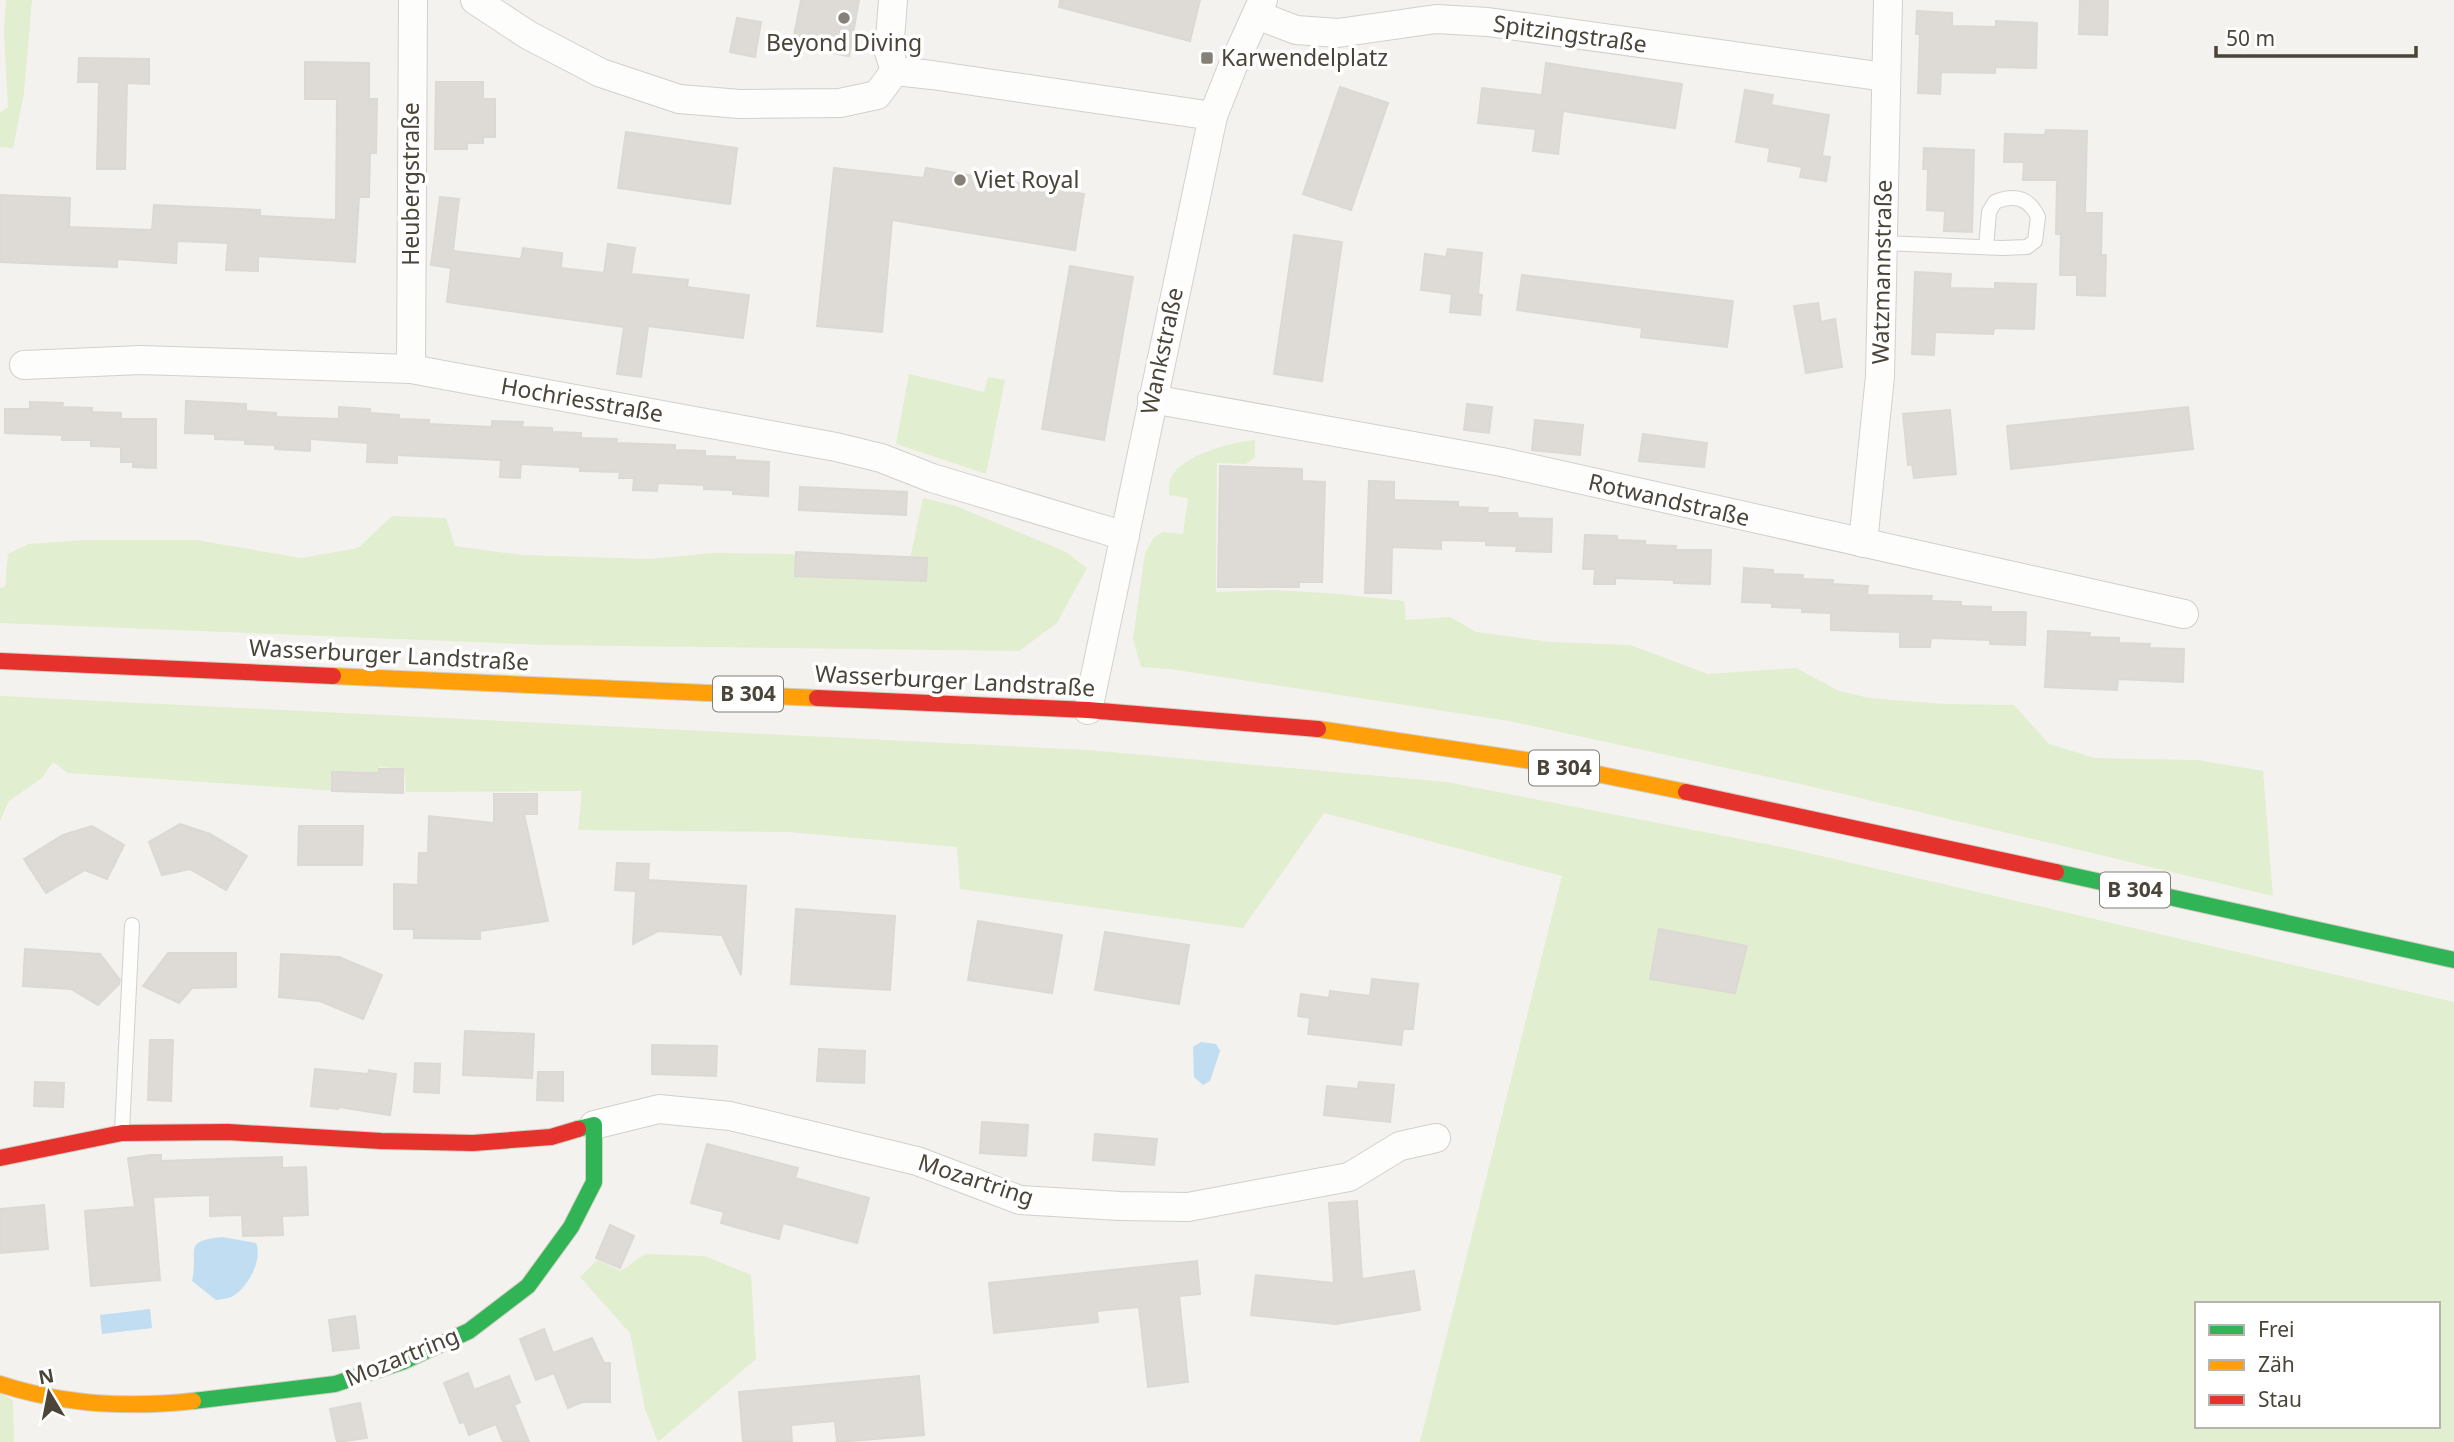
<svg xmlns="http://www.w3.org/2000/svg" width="2454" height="1442" viewBox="0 0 2454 1442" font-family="'Noto Sans',sans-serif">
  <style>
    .green { fill: #e1eecf; fill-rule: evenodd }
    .water { fill: #c0ddf1 }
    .building { fill: #dedbd6; stroke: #dcd9d4; stroke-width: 2 }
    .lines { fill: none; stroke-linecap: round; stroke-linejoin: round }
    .lane-casing { stroke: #d2d0cb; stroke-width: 16 }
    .street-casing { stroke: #d2d0cb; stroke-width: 30 }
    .fast-casing { stroke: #d3cfc5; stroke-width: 18 }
    .slow-casing { stroke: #d3cfc5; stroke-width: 18 }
    .jam-casing { stroke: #d3cfc5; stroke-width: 18 }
    .lane { stroke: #fdfdfc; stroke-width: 14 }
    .street { stroke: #fdfdfc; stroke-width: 28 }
    .fast { stroke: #30b455; stroke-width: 16 }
    .slow { stroke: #ff9f0a; stroke-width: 16 }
    .jam { stroke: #e5322d; stroke-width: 16 }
    .poi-dot { fill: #868178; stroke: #fff; stroke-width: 2.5 }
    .labels { text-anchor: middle; stroke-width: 7; stroke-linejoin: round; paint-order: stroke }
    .shield { fill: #fff; stroke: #817c74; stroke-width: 2 }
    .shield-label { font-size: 21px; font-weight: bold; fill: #4b4439 }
    .street-label { font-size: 23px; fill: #4b4439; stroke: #fff }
    .poi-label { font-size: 23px; fill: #4b4439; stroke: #fff; text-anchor: start }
  </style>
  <rect width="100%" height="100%" fill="#f4f2ee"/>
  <!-- green -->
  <g class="green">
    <path d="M6,0H32L24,93L13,148L0,147V113L8,107L4,31Z"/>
    <path d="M909,374L984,392L988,377L1005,380L986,474L896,444Z"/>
    <path d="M1255,440V457L1246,464L1217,463L1216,592L1274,590L1339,594L1404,601L1406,620L1450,617L1476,632L1550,642L1630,645L1708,674L1796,668L1839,691L1869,698L1945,704L2014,705L2049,744L2095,758L2197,760L2263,771L2273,896L1805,785L1509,721L1170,669L1141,667L1133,639L1145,553L1154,537L1163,532L1183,534L1188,498L1169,495C1169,490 1169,482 1171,478C1181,455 1232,442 1255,440Z"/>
    <path d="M923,498L956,506L1066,552L1087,568L1057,623L1019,651L548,645L0,623V588L5,587L8,554L29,544L84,540H196L301,558L358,548L392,516L446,518L455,546L522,555L648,559L715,553L792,554L884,577L910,559Z"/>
    <path d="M0,696L1088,750L1447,782L1791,849L2454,1002V1442H1420L1562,876L1324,813L1243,928L960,889L957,847L789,832L578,830L582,791L406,792L404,769L379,767L378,772L353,771L352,792L68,773L53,762L42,778L9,801L0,821ZM2197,1304H2438V1426H2197Z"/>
    <path d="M645,1254L705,1256L751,1275L756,1359L658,1442L645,1409L630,1333L580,1277L597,1260L621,1271Z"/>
    <path d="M0,1393L13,1400L14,1442H0Z"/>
  </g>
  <!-- water -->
  <g class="water">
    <path d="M1201,1042L1216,1044L1220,1051L1210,1081L1203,1085L1194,1077L1193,1047Z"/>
    <path d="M222,1237L256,1243C263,1260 248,1287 233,1296C228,1299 222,1299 216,1300L192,1281C199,1251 181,1241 222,1237Z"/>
    <path d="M150,1309L152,1328L102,1334L100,1315Z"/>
  </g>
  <!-- building -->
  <g class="building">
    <path d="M801,0H859L849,56L792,46Z"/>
    <path d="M1060,0H1200L1190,41L1059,7Z"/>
    <path d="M2080,0H2108L2107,35L2079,34Z"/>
    <path d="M1917,11L1952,13V26L1996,27V21L2037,23L2036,68L1995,67V73L1941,72L1940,94L1918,93L1920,34H1916Z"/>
    <path d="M737,18L761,22L755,57L730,52Z"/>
    <path d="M79,58L149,59V84L127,83L125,169H97L99,82H78Z"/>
    <path d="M305,62L369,63V99H377L376,153H370L369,197H359L355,262L258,256V271L226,270L228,243L177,241L176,263L117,259V267L0,262V195L70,198L69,227L152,230L154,205L260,210V216L336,220L337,99H305Z"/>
    <path d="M1546,63L1682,84L1675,128L1563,111L1558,154L1533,151L1536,129L1478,123L1482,88L1542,95Z"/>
    <path d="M436,82H483V99H495V137H483V143H467V149H435Z"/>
    <path d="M1340,87L1388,103L1351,210L1303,194Z"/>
    <path d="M1745,90L1773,95L1771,105L1829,115L1822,156L1830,157L1826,181L1800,177L1802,167L1768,161L1770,148L1736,142Z"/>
    <path d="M2046,130L2087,131L2085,213H2102L2101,255H2106L2105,296L2077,295V275H2060L2061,234H2056L2057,180H2023L2024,162H2004L2005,134L2045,135Z"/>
    <path d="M626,132L737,148L730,204L618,188Z"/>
    <path d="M1924,148L1974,150L1972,232L1944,231L1945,211L1927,210L1928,169H1923Z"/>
    <path d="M834,168L924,178L926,168L1084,194L1075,250L892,220L882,332L817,326Z"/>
    <path d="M440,197L459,199L453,251L521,259L523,248L562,253L561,268L604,273L608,244L635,248L631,274L688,280L687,287L749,295L743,338L648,326L641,377L617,374L624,327L447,302L451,268L431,265Z"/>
    <path d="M1294,235L1342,242L1322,381L1274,374Z"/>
    <path d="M1448,249L1482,253L1478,294L1482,295L1480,315L1450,312L1452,294L1421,290L1425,254L1446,257Z"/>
    <path d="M1070,266L1133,277L1104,440L1042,429Z"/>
    <path d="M1915,272L1951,274L1950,288L1995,289V283L2036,284L2034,329L1994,328L1993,334L1935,332L1934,355L1912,354Z"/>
    <path d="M1522,275L1733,301L1727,347L1641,337L1642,328L1517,310Z"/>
    <path d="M1818,303L1821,322L1835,319L1842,367L1806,373L1794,306Z"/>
    <path d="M186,401L246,404V411L276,413V417L339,419V407L370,409V413L399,415V419L429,420V424L492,427V421L523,422L522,427L552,428V432L581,433V438L617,439L616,443L675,445V450L705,451V456L735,457V460L769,462L768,496L733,494V490L704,489V485L658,483L657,491L633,490L634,478H619L620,472L580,471V467L521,464L520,478L500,477L501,460L397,455V463L367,462L368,443L310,439V451L275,449V445L245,444V440L215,439V434L185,433Z"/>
    <path d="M30,402L63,403L62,407L92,408V412L121,413V419H156V468L133,467V462H121V447L91,446V440H62V435L5,433V409H30Z"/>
    <path d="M1467,404L1492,407L1489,433L1464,430Z"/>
    <path d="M2188,407L2193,449L2011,469L2007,426Z"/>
    <path d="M1950,410L1956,474L1914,478L1912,464L1908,465L1903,414Z"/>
    <path d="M1535,420L1583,425L1580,455L1532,450Z"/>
    <path d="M1643,434L1707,443L1704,467L1639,461Z"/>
    <path d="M1220,466L1302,469V481L1325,482L1322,582H1299V587H1218Z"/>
    <path d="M1369,481L1394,482V500L1458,502V507L1488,508L1487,513H1517L1518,518L1552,519L1551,552L1516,551L1517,546L1486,545V541L1441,540V549L1392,547L1391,593H1365Z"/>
    <path d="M800,487L907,492L906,515L799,510Z"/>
    <path d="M1585,535L1617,536V540L1645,541V545L1676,546L1675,550H1711L1710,584L1674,583V580L1615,578V584H1594L1595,569H1583Z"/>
    <path d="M796,552L927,558L926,581L795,576Z"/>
    <path d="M1744,568L1773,570V574L1803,575V579L1833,580L1832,584L1868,586L1867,595L1932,596L1931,601L1961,602V606L1991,607V612H2026L2025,645L1990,644V640L1931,638L1930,647H1900V632L1831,630V613L1802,612V608L1772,607V603L1742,602Z"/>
    <path d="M2048,631L2090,633L2089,637L2119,638V643L2150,644L2149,648L2184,649L2183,682L2118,679L2117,690L2045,687Z"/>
    <path d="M379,769H403V793L332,791V772L379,773Z"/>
    <path d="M494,794H537V814H524L548,921L480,931V939L414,938V929H394V884L418,885L419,853H428L429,816L494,823Z"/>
    <path d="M180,824L210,834L247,856L226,890L190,869L162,875L149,842Z"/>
    <path d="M92,826L124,845L107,879L85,870L46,893L24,859L63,835Z"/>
    <path d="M299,826H363L362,865H298Z"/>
    <path d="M617,863L649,864L648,880L746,886L741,975L722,935L658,931L633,944L636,891L615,890Z"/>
    <path d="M796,909L895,916L890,990L791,984Z"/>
    <path d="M978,921L1062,935L1052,993L968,980Z"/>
    <path d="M1659,929L1747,946L1735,993L1650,979Z"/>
    <path d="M1105,932L1189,945L1179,1004L1095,990Z"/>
    <path d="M25,949L100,954L120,980L119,984L98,1005L71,989L23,986Z"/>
    <path d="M168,953H236V987L192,988L179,1003L143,986Z"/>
    <path d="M281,954L339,957L382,975L363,1019L320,1001L279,997Z"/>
    <path d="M1372,979L1418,984L1413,1029H1403L1401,1045L1308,1034L1310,1018L1298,1016L1301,994L1329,998L1330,991L1370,996Z"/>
    <path d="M465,1031L534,1034L532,1078L463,1075Z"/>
    <path d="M150,1040H173L171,1101L148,1100Z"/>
    <path d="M652,1045L717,1046L716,1076L652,1074Z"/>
    <path d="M819,1049L865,1051L864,1083L817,1081Z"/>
    <path d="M415,1063L440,1064L439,1093L414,1092Z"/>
    <path d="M315,1069L368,1074L369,1070L396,1074L390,1115L339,1107L338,1109L311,1106Z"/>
    <path d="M538,1072H563V1101L537,1100Z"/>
    <path d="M35,1082L64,1083L63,1107L34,1106Z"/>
    <path d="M1359,1082L1394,1085L1390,1122L1324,1115L1327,1086L1358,1089Z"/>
    <path d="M982,1122L1028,1125L1026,1156L980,1153Z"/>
    <path d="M1095,1134L1157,1139L1154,1165L1093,1160Z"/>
    <path d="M707,1144L798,1168L795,1178L869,1198L857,1243L783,1223L779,1239L721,1223L724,1212L691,1203Z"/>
    <path d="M151,1155H161V1161L282,1157V1168L306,1167L308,1215L282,1216L283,1235L243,1236L242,1215L210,1216V1195L153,1197L160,1280L91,1286L85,1211L135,1207L128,1158Z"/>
    <path d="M1357,1201L1362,1279L1414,1271L1420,1310L1336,1324L1251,1315L1256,1275L1334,1283L1329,1203Z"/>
    <path d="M44,1205L48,1249L0,1253V1209Z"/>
    <path d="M610,1225L634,1236L620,1268L596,1258Z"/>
    <path d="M1197,1261L1200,1294L1179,1296L1188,1382L1148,1387L1139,1307L1097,1311L1098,1322L994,1333L989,1283Z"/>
    <path d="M355,1316L359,1348L333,1351L329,1320Z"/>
    <path d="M544,1329L553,1353L592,1338L604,1363H610V1402H582L568,1408L554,1373L536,1380L520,1339Z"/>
    <path d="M468,1373L474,1390L509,1376L520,1402L514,1405L529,1442H503L496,1424L469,1435L464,1422L460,1423L444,1383Z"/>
    <path d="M919,1376L924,1435L837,1442L835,1421L791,1425L792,1442H743L739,1392Z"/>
    <path d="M360,1403L367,1438L337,1442L330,1409Z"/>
  </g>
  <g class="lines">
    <!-- lane casing -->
    <g class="lane-casing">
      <g id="lane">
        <path d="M1883,243L2002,248L2027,247L2035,241L2038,217C2029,198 2015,194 1995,202L1989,212L1986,247"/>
        <path d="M122,1131L132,925"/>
      </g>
    </g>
    <!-- street casing -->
    <g class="street-casing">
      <g id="street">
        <path d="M475,0L528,35L601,73L679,99L740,104L840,103L877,95L895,71"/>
        <path d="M893,0L889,52L895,71"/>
        <path d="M1257,15L1296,30L1338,33L1436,19L1488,22L1885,77"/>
        <path d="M895,71L932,75L1213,116"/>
        <path d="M24,365L141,360L411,369L836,447L881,458L932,478L1125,536"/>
        <path d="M411,369L413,0"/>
        <path d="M1152,399L1502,462L2184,614"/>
        <path d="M1863,543L1880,376L1888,0"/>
        <path d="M1088,710L1213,116L1232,68L1263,0"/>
        <path d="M594,1125L659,1109L730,1116L917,1161L1020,1200L1120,1206L1188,1207L1349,1177L1400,1146L1436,1138"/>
      </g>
    </g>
    <!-- fast casing -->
    <g class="fast-casing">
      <g id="fast">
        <path d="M2056,872L2454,960"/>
        <path d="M193,1401L335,1384L402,1362L469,1331L528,1286L571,1227L594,1182V1125L578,1129"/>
      </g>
    </g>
    <!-- slow casing -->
    <g class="slow-casing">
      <g id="slow">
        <path d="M333,676L817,698"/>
        <path d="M1318,729L1538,762L1686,792"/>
        <path d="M0,1384C61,1404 129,1408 193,1401"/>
      </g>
    </g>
    <!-- jam casing -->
    <g class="jam-casing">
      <g id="jam">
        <path d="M0,661L333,676"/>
        <path d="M817,698L1088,710L1318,729"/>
        <path d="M1686,792L2056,872"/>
        <path d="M0,1158L122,1133L228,1132L381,1141L473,1143L551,1137L578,1129"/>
      </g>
    </g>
    <!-- lane -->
    <use href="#lane" class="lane"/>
    <!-- street -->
    <use href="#street" class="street"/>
    <!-- fast -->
    <use href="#fast" class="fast"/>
    <!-- slow -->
    <use href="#slow" class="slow"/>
    <!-- jam -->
    <use href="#jam" class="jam"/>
  </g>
  <!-- markers -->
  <g class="poi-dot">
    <circle cx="844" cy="18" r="7"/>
    <rect x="1200" y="51" width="14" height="14" rx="3.5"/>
    <circle cx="960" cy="180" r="7"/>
  </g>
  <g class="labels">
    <!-- shield labels -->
    <g class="shield">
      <rect x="713" y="676.5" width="70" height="35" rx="5"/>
      <rect x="1529" y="750.5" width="70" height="35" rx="5"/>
      <rect x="2100" y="872.5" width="70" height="35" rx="5"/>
    </g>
    <g class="shield-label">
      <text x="748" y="701">B 304</text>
      <text x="1564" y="775">B 304</text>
      <text x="2135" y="897">B 304</text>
    </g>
    <!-- street labels -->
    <g class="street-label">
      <text transform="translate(1570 34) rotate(8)" y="8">Spitzingstraße</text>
      <text transform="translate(411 184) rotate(-90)" y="8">Heubergstraße</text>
      <text transform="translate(1882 272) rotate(-89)" y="8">Watzmannstraße</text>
      <text transform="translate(1162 351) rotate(-78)" y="8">Wankstraße</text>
      <text transform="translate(582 400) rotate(10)" y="8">Hochriesstraße</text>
      <text transform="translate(1669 500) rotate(13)" y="8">Rotwandstraße</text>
      <text transform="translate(389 655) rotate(3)" y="8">Wasserburger Landstraße</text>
      <text transform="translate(955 681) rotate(3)" y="8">Wasserburger Landstraße</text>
      <text transform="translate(976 1180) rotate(18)" y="8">Mozartring</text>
      <text transform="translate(402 1357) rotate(-22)" y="8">Mozartring</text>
    </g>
    <!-- poi labels -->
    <g class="poi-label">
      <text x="844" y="51" text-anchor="middle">Beyond Diving</text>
      <text x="1221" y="66">Karwendelplatz</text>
      <text x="974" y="188">Viet Royal</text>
    </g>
  </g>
  <!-- legend -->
  <rect x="2195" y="1302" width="245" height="126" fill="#ffffff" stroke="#b7b4b0" stroke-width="2"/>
  <rect x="2209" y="1325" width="35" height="10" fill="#30b455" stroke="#b7b4b0" stroke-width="2"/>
  <text x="2258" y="1337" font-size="21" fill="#4b4439">Frei</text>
  <rect x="2209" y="1360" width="35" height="10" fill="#ff9f0a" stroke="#b7b4b0" stroke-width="2"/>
  <text x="2258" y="1372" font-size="21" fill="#4b4439">Zäh</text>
  <rect x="2209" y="1395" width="35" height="10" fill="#e5322d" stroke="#b7b4b0" stroke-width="2"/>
  <text x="2258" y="1407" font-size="21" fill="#4b4439">Stau</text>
  <!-- north arrow -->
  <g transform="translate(49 1393) rotate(350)" stroke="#ffffff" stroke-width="5" paint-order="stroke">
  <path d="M0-5L12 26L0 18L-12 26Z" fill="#4b4439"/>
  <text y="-10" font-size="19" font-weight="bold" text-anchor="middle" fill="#4b4439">N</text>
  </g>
  <!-- scale -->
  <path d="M2216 46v10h200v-10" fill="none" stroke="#4b4439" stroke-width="3.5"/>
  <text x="2226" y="46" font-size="21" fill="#4b4439" stroke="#ffffff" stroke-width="5" paint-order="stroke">50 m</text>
</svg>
